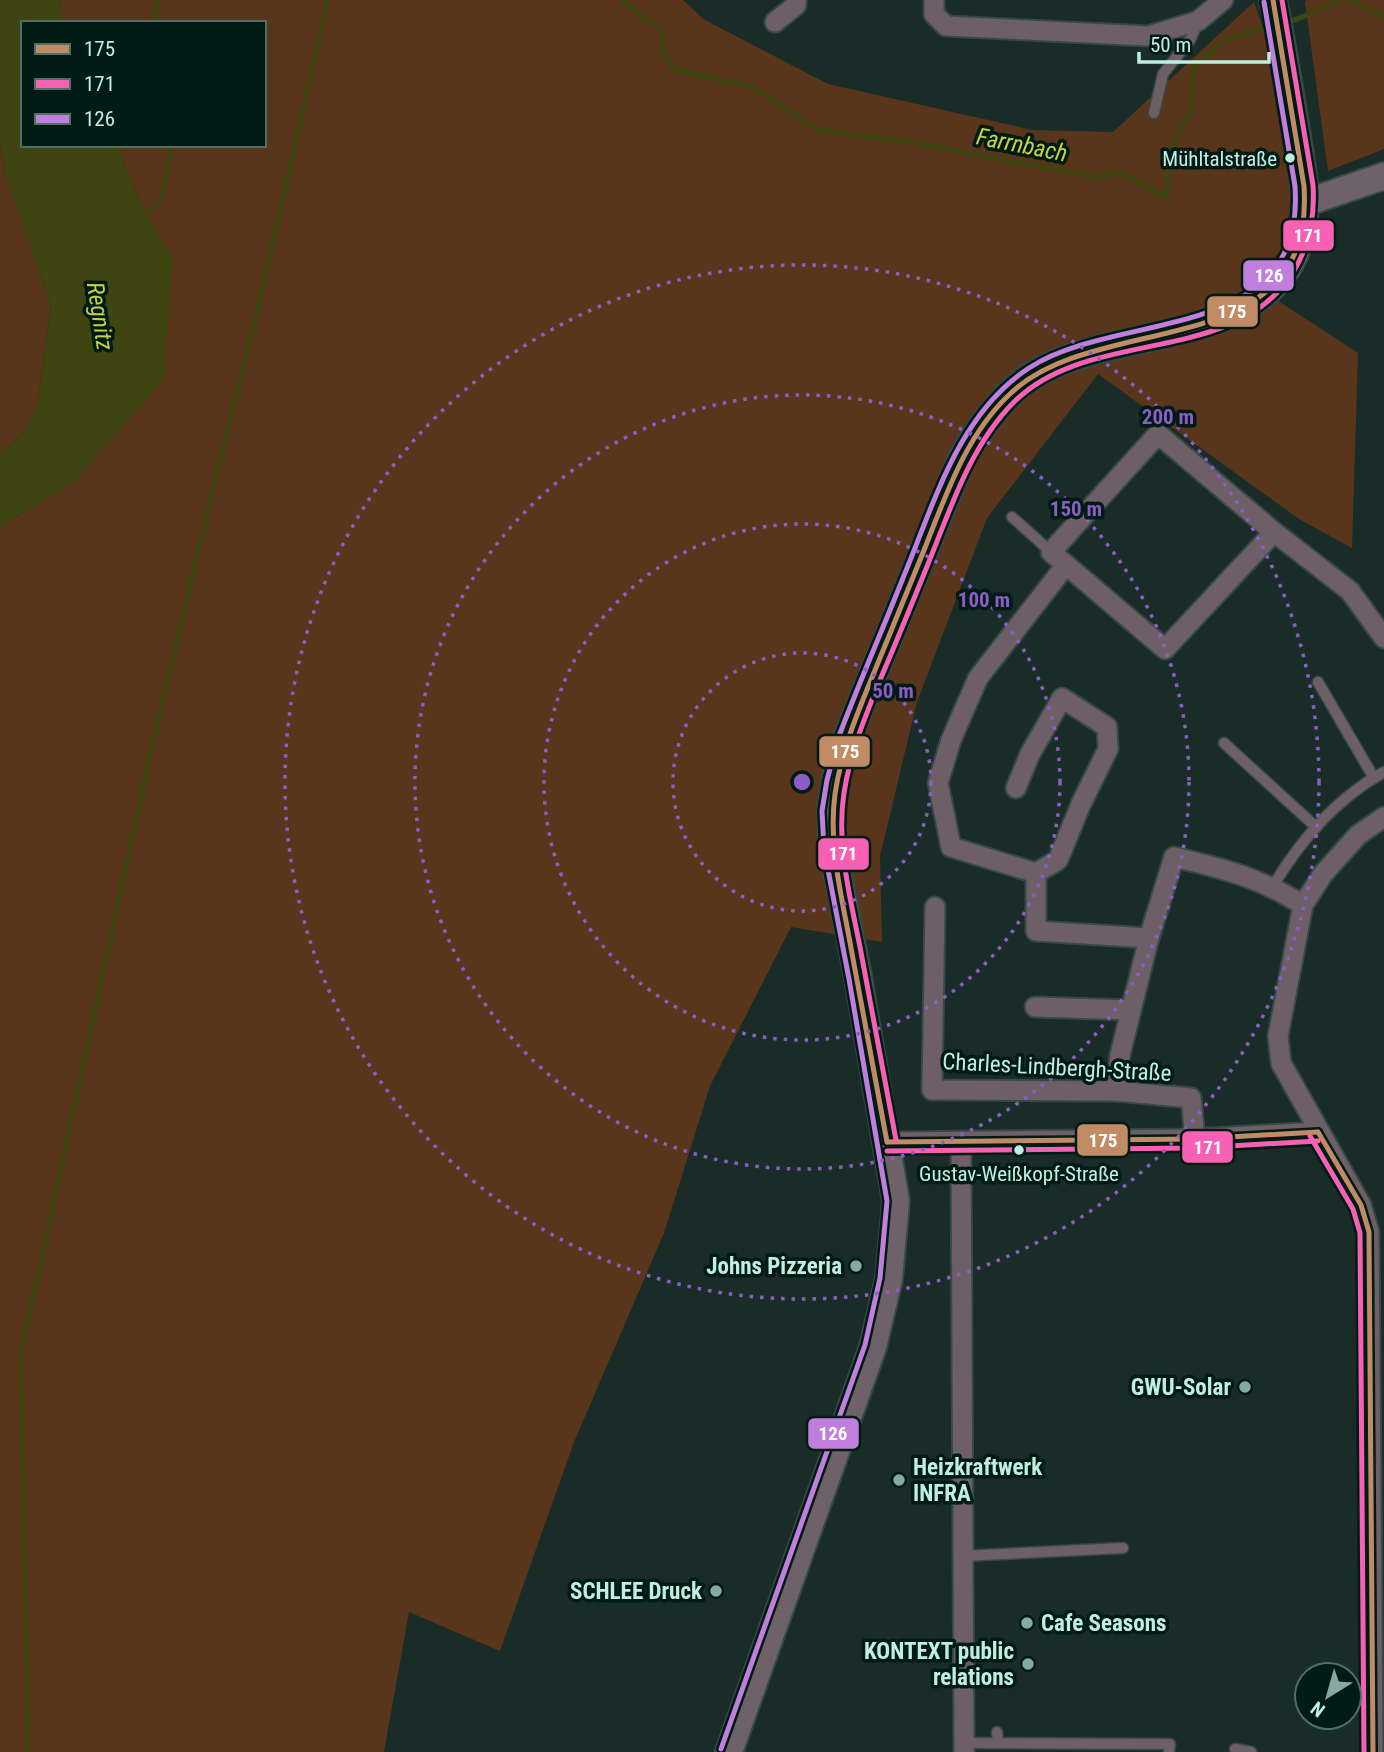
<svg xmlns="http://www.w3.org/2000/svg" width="1384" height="1752" viewBox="0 0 1384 1752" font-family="'Roboto Condensed',sans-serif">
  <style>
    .green { fill: #59361b }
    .water { fill: #3f4510 }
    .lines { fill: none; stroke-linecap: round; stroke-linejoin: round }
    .stream { stroke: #3f4510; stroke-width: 5 }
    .lane-casing { stroke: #364a45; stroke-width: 13 }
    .street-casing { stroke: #364a45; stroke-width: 23 }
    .secondary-casing { stroke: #364a45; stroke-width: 30 }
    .lane { stroke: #6e5f66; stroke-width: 10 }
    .street { stroke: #6e5f66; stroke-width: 19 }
    .secondary { stroke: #6e6168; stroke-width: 26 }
    .bus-1-casing { stroke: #001b14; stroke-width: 10 }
    .bus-2-casing { stroke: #001b14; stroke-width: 10 }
    .bus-3-casing { stroke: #001b14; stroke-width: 10 }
    .bus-1 { stroke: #c18c65; stroke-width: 5 }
    .bus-2 { stroke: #f860b3; stroke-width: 5 }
    .bus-3 { stroke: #c07fdc; stroke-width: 5 }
    .ring { fill: none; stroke: #8c5dc7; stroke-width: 3.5; stroke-dasharray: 3.5 7 }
    .bus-dot { fill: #bfefe0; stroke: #001b14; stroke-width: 2.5 }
    .poi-dot { fill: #85aba0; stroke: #001b14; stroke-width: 2.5 }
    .labels { text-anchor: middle; stroke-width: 7; stroke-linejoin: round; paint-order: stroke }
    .bus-label { font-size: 21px; fill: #bfefe0; stroke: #001b14; text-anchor: end }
    .street-label { font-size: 23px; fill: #bfefe0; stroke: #001b14 }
    .poi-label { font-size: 23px; font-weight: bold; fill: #bfefe0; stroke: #001b14; text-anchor: end }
    .water-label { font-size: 24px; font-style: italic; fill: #c4d046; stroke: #001b14 }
    .centre { fill: #8c5dc7; stroke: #001b14; stroke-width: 3.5 }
    .ring-label { font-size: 21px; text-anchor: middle; font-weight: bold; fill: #8c5dc7; stroke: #001b14; stroke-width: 7; stroke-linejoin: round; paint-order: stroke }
    .line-badge { stroke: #001b14; stroke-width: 2.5 }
    .badge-label { font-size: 19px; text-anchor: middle; font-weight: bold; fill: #fff }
  </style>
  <rect width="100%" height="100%" fill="#1a2c28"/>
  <!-- green -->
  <g class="green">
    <path d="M60,0H683L703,19L828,84L1032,130L1113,132L1254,2L1264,31L1291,196L1285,244L1254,285L1358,353L1352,548L1299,519L1098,374L987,518L917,702L880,856L882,942L791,927L710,1086L664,1233L574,1442L500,1651L409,1612L384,1752H0V527L76,480L173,259L146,215L116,145H264V23H63Z"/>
    <path d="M1307,0H1384V149L1328,171L1305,2Z"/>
    <path d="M0,144L5,172L51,307L37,408L21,436L0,453Z"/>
  </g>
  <!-- water -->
  <path class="water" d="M0,0H60L63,23H23V145H116L146,215L173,259L164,379L76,480L0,527V453L21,436L37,408L51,307L5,172L0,144Z"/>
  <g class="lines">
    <!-- stream -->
    <g class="stream">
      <path d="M621,0L663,32L662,54L674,69L754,88L818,130L910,142L1095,177L1121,173L1166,198L1170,150L1192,108L1193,68L1224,40L1271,26"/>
      <path d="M1350,0L1384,17"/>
      <path d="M152,23L158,4L157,0"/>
      <path d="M1284,23L1300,18L1339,0"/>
      <path d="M140,219L162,199L172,145"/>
      <path d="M28,1752L21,1354L150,756L209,505L256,317L328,0"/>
    </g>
    <!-- lane casing -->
    <g class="lane-casing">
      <g id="lane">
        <path d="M1154,113L1163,74L1190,40L1198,22"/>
        <path d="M1012,517L1051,552"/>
        <path d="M1318,682L1374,778"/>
        <path d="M1224,743L1316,827"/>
        <path d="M1273,886C1300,841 1337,798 1384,772"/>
        <path d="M962,1556L1123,1548"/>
        <path d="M997,1732L998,1743"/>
        <path d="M964,1743L1170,1744L1169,1752"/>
        <path d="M1235,1749L1251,1752"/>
      </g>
    </g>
    <!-- street casing -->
    <g class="street-casing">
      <g id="street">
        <path d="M934,0V14L946,26L1148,36L1198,21L1223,0"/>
        <path d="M775,22L796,5V0"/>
        <path d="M1274,532L1158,434L1051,552L1165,649L1274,532L1350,591L1384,638"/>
        <path d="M1066,565L978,678L951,740L938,783L951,847L1036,873V931L1149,938L1174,857C1225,869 1258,877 1303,905"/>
        <path d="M1016,788L1030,754L1062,698L1107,727L1108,749L1081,804L1058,860L1036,873"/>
        <path d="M935,907L932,1090L1116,1091L1191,1098L1195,1139"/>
        <path d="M1035,1007L1131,1010"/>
        <path d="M1116,1091L1120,1055L1149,938"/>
        <path d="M961,1141L964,1752"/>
        <path d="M887,1142L1195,1139L1318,1132"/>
        <path d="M1373,1752L1369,1232L1361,1205L1281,1063L1278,1036L1303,905L1323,874L1358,835L1384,817"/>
      </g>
    </g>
    <!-- secondary casing -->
    <g class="secondary-casing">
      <g id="secondary">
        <path d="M1305,203L1384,176"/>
        <path d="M729,1752L873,1347L889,1279L896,1201L858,977L833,849L831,812L835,782L847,738L963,456C985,420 1010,384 1050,366C1141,324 1301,344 1305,204C1305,180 1300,154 1296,131C1289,87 1282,43 1273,0"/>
      </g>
    </g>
    <!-- lane -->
    <use href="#lane" class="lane"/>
    <!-- street -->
    <use href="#street" class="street"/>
    <!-- secondary -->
    <use href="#secondary" class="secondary"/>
    <!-- bus-1 casing -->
    <g class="bus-1-casing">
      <g id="bus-1">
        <path d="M1318,1132L1361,1205L1369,1232L1373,1752"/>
        <path d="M887,1142C875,1077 863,1013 851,948C842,897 828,846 835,794C841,752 857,714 873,675C888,638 903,602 918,565C943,505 962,438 1011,393C1100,309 1316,366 1304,186L1273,0"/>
        <path d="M887,1142L1195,1139L1318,1132"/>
      </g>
    </g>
    <!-- bus-2 casing -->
    <g class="bus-2-casing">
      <g id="bus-2">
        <path d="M1310,1136L1353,1209L1360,1233L1364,1752"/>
        <path d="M896,1140C884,1076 872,1011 860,947C850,896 836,845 844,793C850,753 865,717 880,680C896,643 911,606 926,569C950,511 969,447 1014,402C1090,326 1234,368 1294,271C1309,245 1315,214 1313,185L1282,0"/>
        <path d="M887,1151L1195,1148L1318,1141"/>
      </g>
    </g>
    <!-- bus-3 casing -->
    <g class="bus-3-casing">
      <path id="bus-3" d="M721,1749L865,1345L880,1278L887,1201L849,979L824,849L822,811L827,780L839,736C859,683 882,631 903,578C934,504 958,414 1029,368C1120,309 1306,346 1295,186L1264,2"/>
    </g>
    <!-- bus-1 -->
    <use href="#bus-1" class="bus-1"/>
    <!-- bus-2 -->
    <use href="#bus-2" class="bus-2"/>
    <!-- bus-3 -->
    <use href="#bus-3" class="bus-3"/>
  </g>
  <!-- distance rings -->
  <g class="ring">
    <circle cx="802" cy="782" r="129"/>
    <circle cx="802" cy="782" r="258"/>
    <circle cx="802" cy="782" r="387"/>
    <circle cx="802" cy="782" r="517"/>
  </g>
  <!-- markers -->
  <g class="bus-dot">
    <circle cx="1290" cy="158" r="6"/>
    <circle cx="1019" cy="1150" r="6"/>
  </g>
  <g class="poi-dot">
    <circle cx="856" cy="1266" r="7"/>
    <circle cx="1245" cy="1387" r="7"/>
    <circle cx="899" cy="1480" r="7"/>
    <circle cx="716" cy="1591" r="7"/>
    <circle cx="1027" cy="1623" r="7"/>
    <circle cx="1028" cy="1664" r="7"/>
  </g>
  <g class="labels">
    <!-- bus labels -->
    <g class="bus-label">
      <text x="1277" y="166">Mühltalstraße</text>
      <text x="1019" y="1181" text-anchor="middle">Gustav-Weißkopf-Straße</text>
    </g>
    <!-- street labels -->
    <g class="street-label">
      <text transform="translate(1057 1067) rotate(3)" y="8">Charles-Lindbergh-Straße</text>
    </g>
    <!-- poi labels -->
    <g class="poi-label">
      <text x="842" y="1274">Johns Pizzeria</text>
      <text x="1231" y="1395">GWU-Solar</text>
      <text x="913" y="1475" text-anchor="start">Heizkraftwerk<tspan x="913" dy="26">INFRA</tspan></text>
      <text x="702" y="1599">SCHLEE Druck</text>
      <text x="1041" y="1631" text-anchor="start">Cafe Seasons</text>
      <text x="1014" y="1659">KONTEXT public<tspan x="1014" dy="26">relations</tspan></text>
    </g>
    <!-- water labels -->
    <g class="water-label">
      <text transform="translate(1022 145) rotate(11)" y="8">Farrnbach</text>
      <text transform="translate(100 316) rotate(81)" y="8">Regnitz</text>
    </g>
  </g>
  <circle cx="802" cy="782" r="10" class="centre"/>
  <g class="ring-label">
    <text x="1168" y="424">200 m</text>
    <text x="1076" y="516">150 m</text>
    <text x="984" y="607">100 m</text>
    <text x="893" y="698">50 m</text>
  </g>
  <g class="line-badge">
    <rect x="1282" y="219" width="53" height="33" rx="7" fill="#f860b3"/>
    <rect x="1242" y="259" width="53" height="33" rx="7" fill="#c07fdc"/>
    <rect x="1206" y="295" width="53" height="33" rx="7" fill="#c18c65"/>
    <rect x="818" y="735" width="53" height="33" rx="7" fill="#c18c65"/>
    <rect x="817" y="837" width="53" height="34" rx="7" fill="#f860b3"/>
    <rect x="1076" y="1123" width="53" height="34" rx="7" fill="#c18c65"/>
    <rect x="1181" y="1130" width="53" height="34" rx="7" fill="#f860b3"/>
    <rect x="807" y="1417" width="53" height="33" rx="7" fill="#c07fdc"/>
  </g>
  <g class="badge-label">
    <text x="1308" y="242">171</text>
    <text x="1269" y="282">126</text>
    <text x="1232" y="318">175</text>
    <text x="845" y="758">175</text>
    <text x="843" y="860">171</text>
    <text x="1103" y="1147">175</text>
    <text x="1208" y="1154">171</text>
    <text x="833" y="1440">126</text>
  </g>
  <!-- legend -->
  <rect x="21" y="21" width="245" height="126" fill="#001b14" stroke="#4c7066" stroke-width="2"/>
  <rect x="35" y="44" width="35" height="10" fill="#c18c65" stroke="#4c7066" stroke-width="2"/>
  <text x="84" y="56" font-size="21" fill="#bfefe0">175</text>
  <rect x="35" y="79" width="35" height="10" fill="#f860b3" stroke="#4c7066" stroke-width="2"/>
  <text x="84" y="91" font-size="21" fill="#bfefe0">171</text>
  <rect x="35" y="114" width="35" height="10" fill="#c07fdc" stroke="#4c7066" stroke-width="2"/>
  <text x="84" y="126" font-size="21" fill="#bfefe0">126</text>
  <!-- north arrow -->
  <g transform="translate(1328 1696) rotate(217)"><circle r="33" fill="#001b14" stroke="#4c7066" stroke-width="2"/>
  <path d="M0-5L12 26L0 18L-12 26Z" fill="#85aba0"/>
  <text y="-10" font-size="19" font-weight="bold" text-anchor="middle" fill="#bfefe0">N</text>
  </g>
  <!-- scale -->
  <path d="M1139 52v10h130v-10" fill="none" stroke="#bfefe0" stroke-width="3.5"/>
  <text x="1150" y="52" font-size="21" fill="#bfefe0" stroke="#001b14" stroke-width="5" paint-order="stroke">50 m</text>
</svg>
